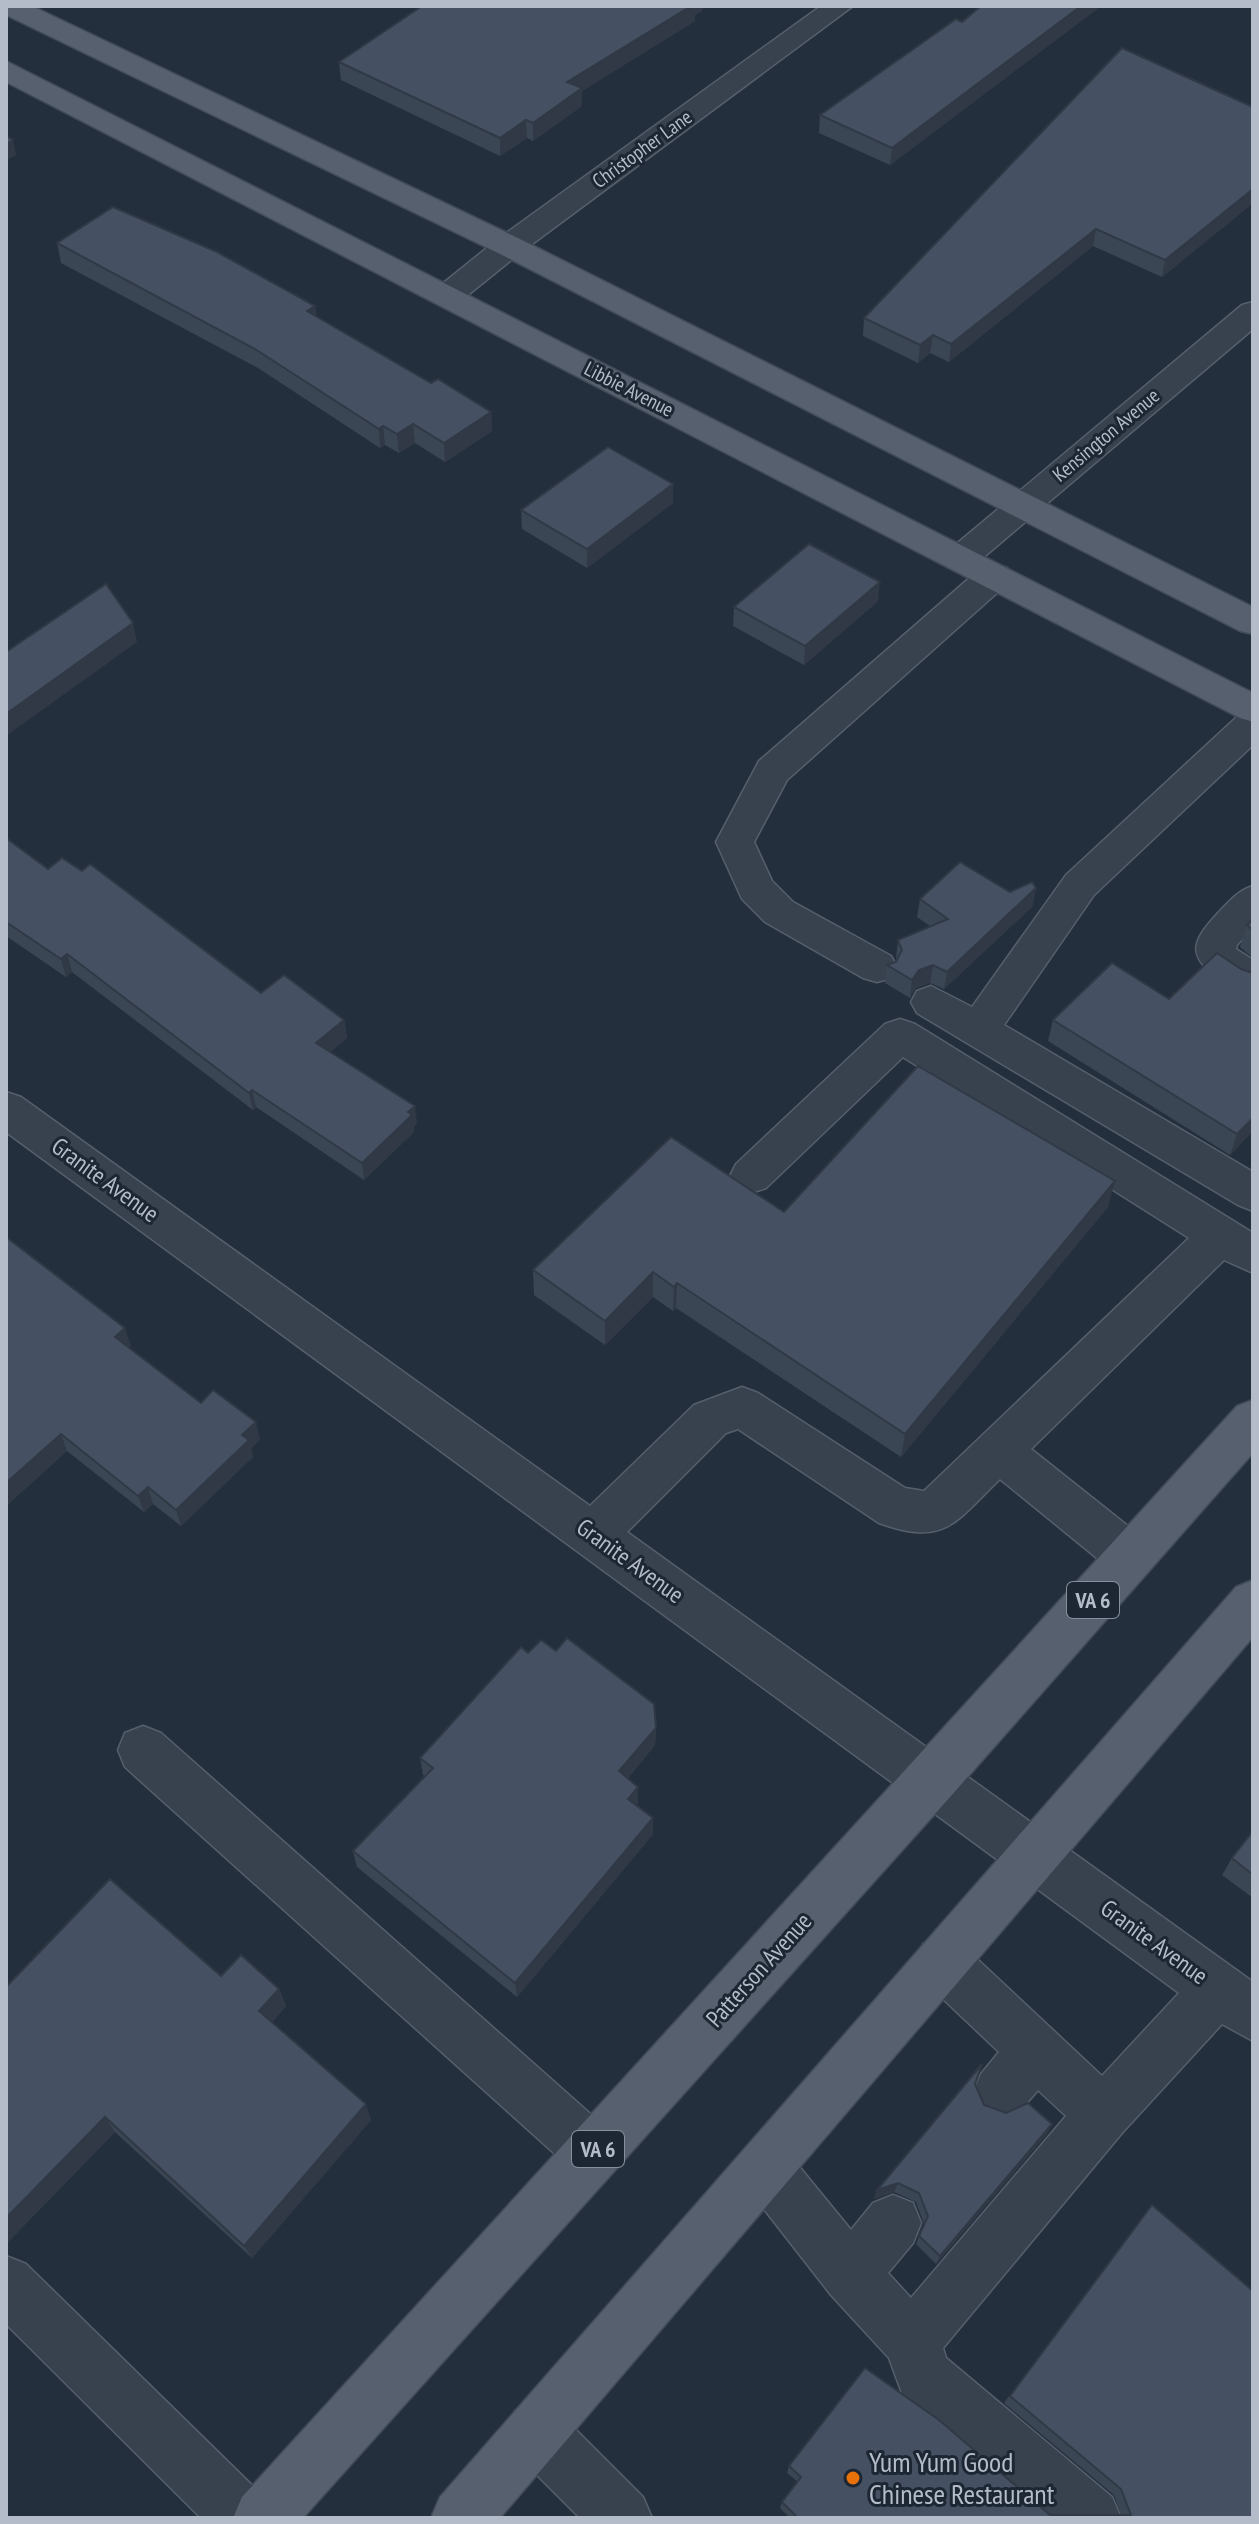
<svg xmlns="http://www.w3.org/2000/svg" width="1259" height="2524" viewBox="0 0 1259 2524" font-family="'PT Sans Narrow',sans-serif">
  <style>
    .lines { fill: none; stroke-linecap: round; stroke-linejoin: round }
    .minor-casing { stroke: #565f6c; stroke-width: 3 }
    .major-casing { stroke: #414a57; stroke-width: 3 }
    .minor { fill: #38414e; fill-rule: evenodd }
    .major { fill: #56606e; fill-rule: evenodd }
    .wall { fill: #3b4654 }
    .shaded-wall { fill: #303945 }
    .building { fill: #455162; stroke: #303945; stroke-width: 2 }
    .food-dot { fill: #e8710a; stroke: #1d2633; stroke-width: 3 }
    .labels { text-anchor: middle; stroke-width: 6; stroke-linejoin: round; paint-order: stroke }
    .far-street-label { font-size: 20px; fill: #b4bcc9; stroke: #1d2633 }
    .shield { fill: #1d2633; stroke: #878f9c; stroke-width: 2 }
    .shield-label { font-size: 22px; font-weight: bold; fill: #b4bcc9 }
    .street-label { font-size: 24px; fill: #b4bcc9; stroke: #1d2633 }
    .near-poi-label { font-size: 28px; fill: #b4bcc9; stroke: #1d2633; text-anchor: start }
  </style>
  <rect width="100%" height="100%" fill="#242f3e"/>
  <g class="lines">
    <!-- minor casing -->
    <g class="minor-casing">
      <g id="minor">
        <path d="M821,6H853L520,253L458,303L447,306L436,303L431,296L436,289L498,239Z"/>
        <path d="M1253,302V329L972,567L960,571L948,567L942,559L948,551L1242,305Z"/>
        <path d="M994,564L1007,568L1012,576L1007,584L787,780L754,842L772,881L793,902L891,956L897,967L891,978L877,982L863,978L765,922L742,899L716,842L759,761L981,568Z"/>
        <path d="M1253,710V745L1094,895L1004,1025L1253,1172V1211L1238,1205L917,1013L911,1002L917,991L931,986L972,1007L1066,875L1240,714Z"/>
        <path d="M1253,886V927L1237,945L1236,949L1253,960V996C1240,992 1230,986 1219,979C1185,955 1193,940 1218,913C1230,901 1237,891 1253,886Z"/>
        <path d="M900,1019L915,1024L1253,1233V1273L1224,1260L1031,1449L1148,1542L1155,1557L1148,1572L1131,1578L1114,1572L1000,1479C955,1522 946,1547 879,1523L738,1429L726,1433L627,1532L1253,1982V2041L1222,2024L1122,2133L943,2348L946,2358L1112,2497L1121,2518H1045L903,2396L889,2358L831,2295L746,2186L737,2167L746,2148L765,2139L784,2148L851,2230L873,2203L893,2195L913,2203L921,2223L913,2243L888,2273L911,2298L1066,2116L1038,2090L1019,2112L1000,2120L981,2112L973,2093L981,2074L999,2052L923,1980L916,1962L923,1944L942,1936L961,1944L1102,2076L1179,1993L6,1132V1092L21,1097L590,1506L694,1405L742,1387L758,1393L905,1488L924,1491L1189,1238L903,1057L766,1188L751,1193L736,1188L730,1176L736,1164L885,1024Z"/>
        <path d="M143,1726L161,1733L613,2134L621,2153L613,2172L594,2180L575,2172L125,1767L118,1750L125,1733Z"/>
        <path d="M6,2256L26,2264L264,2497L273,2518H201L6,2324Z"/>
        <path d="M536,2403L557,2411L643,2497L652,2518H580L515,2453L507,2432L515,2411Z"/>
      </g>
    </g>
    <!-- major casing -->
    <g class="major-casing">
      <g id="major">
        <path d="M6,6H32L520,239L1253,607V634L1240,631L498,253L6,15Z"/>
        <path d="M6,61L1253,693V722L1240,718L6,82Z"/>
        <path d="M1253,1400V1453L951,1796L303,2518H233L242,2497L1237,1406Z"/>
        <path d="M1253,1580V1637L500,2518H431L440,2497L1236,1587Z"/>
      </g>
    </g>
    <!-- minor -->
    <use href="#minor" class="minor"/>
    <!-- major -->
    <use href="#major" class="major"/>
  </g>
  <!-- wall -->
  <g class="wall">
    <path d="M422,6H703V10L695,15V21L582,91V106L533,141L527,138L500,156L341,80L339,62Z"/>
    <path d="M981,6H1101L890,165L819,133L820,115L962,22Z"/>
    <path d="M1253,107V203L1162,277L1093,246L949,362L930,353L918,363L863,336L864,318Z"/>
    <path d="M57,243L315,306L316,316L431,383L491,412L492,431L445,462L415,443L399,453L385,445L380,448L258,368L61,263Z"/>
    <path d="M673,484V503L587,568L522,529L521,510Z"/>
    <path d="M878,601L804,665L733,626L734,607Z"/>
    <path d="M6,838L48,869L261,993L344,1020L347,1038L330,1052L417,1123L414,1126V1132L364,1180L256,1107L253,1110L72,972L66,977L6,936Z"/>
    <path d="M1036,888L1032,907L944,989L930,983L916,988L910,998L885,983L887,965L897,961L896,958L898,940L930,926L917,917L920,899L1010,892Z"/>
    <path d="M1253,919V958L1240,947L1247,925Z"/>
    <path d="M1169,999L1253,1131L1230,1155L1048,1041L1053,1020Z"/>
    <path d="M1108,1207L901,1457L676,1308L673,1311L653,1297L605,1345L534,1295L533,1270L784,1212Z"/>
    <path d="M6,1237L131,1345L129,1347L201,1403L260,1439L251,1448L253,1457L181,1526L153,1504L144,1512L67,1451L6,1506Z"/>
    <path d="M528,1653L656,1728L655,1745L628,1778L638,1787V1803L636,1806L653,1834L517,1997L357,1867L353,1851L425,1776L423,1775L420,1758Z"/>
    <path d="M1253,1831V1898L1222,1875L1232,1858Z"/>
    <path d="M221,1976L279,1989L286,2006L272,2022L371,2120L252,2258L115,2132L6,2244V1987Z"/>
    <path d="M975,2084L984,2105L1006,2113L1052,2124L1047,2134L936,2264L916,2244L924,2224L916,2202L894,2192L874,2199L877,2190Z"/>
    <path d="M1152,2205L1253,2518H790L780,2508L782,2502L798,2482L787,2473L789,2466L1050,2515H1121L1114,2495L1004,2403Z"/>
  </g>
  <!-- shaded-wall -->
  <g class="shaded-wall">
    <path d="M690,6H703V10L695,15V21L582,91V106L533,141V123L567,82Z"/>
    <path d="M1081,6H1101L890,165L892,148Z"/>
    <path d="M526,120L527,138L500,156V138Z"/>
    <path d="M13,140L16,155L6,161V144Z"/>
    <path d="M1253,189V203L1162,277L1165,260Z"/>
    <path d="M1096,229L1093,246L949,362L951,344Z"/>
    <path d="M315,306L317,325L307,311Z"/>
    <path d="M933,335L930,353L918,363L920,345Z"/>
    <path d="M491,412L492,431L445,462L444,443Z"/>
    <path d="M413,424L415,443L399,453L397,434Z"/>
    <path d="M383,426L385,445L380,448L379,429Z"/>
    <path d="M673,484V503L587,568V549Z"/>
    <path d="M880,582L878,601L804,665L805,646Z"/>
    <path d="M133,623L137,642L6,736V714Z"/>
    <path d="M1036,888L1032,907L944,989L947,972Z"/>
    <path d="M67,954L72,972L66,977L61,959Z"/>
    <path d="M933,965L930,983L916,988L910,998L912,980L919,970Z"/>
    <path d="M344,1020L347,1038L319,1060L316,1043Z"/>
    <path d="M252,1090L256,1107L253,1110L249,1093Z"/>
    <path d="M415,1106L417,1123L414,1126V1132L364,1180L362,1163Z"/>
    <path d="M1253,1118V1131L1230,1155L1237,1134Z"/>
    <path d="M1115,1181L1108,1207L901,1457L905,1434Z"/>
    <path d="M653,1272V1297L605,1345V1321Z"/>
    <path d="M677,1283L676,1308L673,1311L674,1287Z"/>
    <path d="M125,1328L131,1345L121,1354L115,1337Z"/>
    <path d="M256,1422L260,1439L251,1448L253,1457L181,1526L176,1510L242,1435Z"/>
    <path d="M61,1434L67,1451L6,1506V1483Z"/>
    <path d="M148,1487L153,1504L144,1512L138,1496Z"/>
    <path d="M656,1728L655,1745L620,1787L619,1771Z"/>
    <path d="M638,1787V1803L628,1815V1799Z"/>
    <path d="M653,1818V1834L517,1997L515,1983Z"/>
    <path d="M279,1989L286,2006L266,2028L259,2011Z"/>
    <path d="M366,2104L371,2120L252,2258L244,2246Z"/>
    <path d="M105,2117L115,2132L6,2244V2218Z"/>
    <path d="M1052,2124L1047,2134L936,2264L940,2256Z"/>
    <path d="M898,2183L894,2192L874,2199L877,2190Z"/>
  </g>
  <!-- building -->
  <g class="building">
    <path d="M422,6H691L567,82L582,88L533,123L526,120L500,138L339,62Z"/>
    <path d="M981,6H1081L892,148L820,115L956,19L962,22Z"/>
    <path d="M1122,48L1253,107V189L1165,260L1096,229L951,344L933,335L920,345L864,318Z"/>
    <path d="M6,136L13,140L6,144Z"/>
    <path d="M113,207L217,252L315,306L307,311L431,383L438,379L491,412L444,443L413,424L397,434L383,426L379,429L255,349L57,243Z"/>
    <path d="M608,447L673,484L587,549L521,510Z"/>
    <path d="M809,544L880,582L805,646L734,607Z"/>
    <path d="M106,584L133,623L6,714V652Z"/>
    <path d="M6,838L48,869L62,858L82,871L90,864L261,993L284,975L344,1020L316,1043L415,1106L408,1112L412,1115L362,1163L252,1090L249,1093L67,954L61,959L6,922Z"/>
    <path d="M960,862L1010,892L1032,882L1036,888L947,972L933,965L919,970L912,980L887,965L896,962L902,950L898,940L948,919L920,899Z"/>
    <path d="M1253,919V930L1247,925Z"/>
    <path d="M1217,953L1241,969L1253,973V1118L1237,1134L1053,1020L1112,963L1169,999Z"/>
    <path d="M918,1066L1115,1181L905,1434L677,1283L674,1287L653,1272L605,1321L533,1270L671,1137L784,1212Z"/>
    <path d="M6,1237L125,1328L115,1337L201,1403L213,1390L256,1422L242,1435L249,1440L176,1510L148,1487L138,1496L61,1434L6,1483Z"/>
    <path d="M567,1638L654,1704L656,1728L619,1771L638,1787L628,1799L653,1818L515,1983L353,1851L433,1768L420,1758L521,1647L528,1653L541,1640L556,1651Z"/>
    <path d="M1253,1831V1875L1232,1858Z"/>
    <path d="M110,1879L221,1976L241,1955L279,1989L259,2011L366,2104L244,2246L105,2117L6,2218V1987Z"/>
    <path d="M982,2064L975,2084L984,2105L1006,2113L1028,2103L1052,2124L940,2256L919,2236L928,2216L919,2193L898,2183L877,2190Z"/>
    <path d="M1152,2205L1253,2291V2518H798L782,2502L801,2477L789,2466L865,2368L939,2420L1050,2515H1131L1121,2489L1010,2396Z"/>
  </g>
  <!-- markers -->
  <circle class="food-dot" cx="853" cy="2478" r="8"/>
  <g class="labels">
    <!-- far-street labels -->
    <g class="far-street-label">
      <text transform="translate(642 149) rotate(-36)" y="7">Christopher Lane</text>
      <text transform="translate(629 389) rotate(27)" y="7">Libbie Avenue</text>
      <text transform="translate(1106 435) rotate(-40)" y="7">Kensington Avenue</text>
    </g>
    <!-- shield labels -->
    <g class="shield">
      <rect x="1067" y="1582" width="52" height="36" rx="6"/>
      <rect x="572" y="2131" width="52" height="36" rx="6"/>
    </g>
    <g class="shield-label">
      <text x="1093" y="1608">VA 6</text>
      <text x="598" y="2157">VA 6</text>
    </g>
    <!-- street labels -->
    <g class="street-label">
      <text transform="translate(105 1180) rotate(36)" y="8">Granite Avenue</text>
      <text transform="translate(630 1561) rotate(36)" y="8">Granite Avenue</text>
      <text transform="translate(1154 1942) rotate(36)" y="8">Granite Avenue</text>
      <text transform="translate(759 1970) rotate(-48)" y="8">Patterson Avenue</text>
    </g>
    <!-- near-poi labels -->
    <g class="near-poi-label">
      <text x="869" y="2472">Yum Yum Good<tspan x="869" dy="32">Chinese Restaurant</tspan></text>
    </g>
  </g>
  <!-- border -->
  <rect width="1259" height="2524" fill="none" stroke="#b4bcc9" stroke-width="16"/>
</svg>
